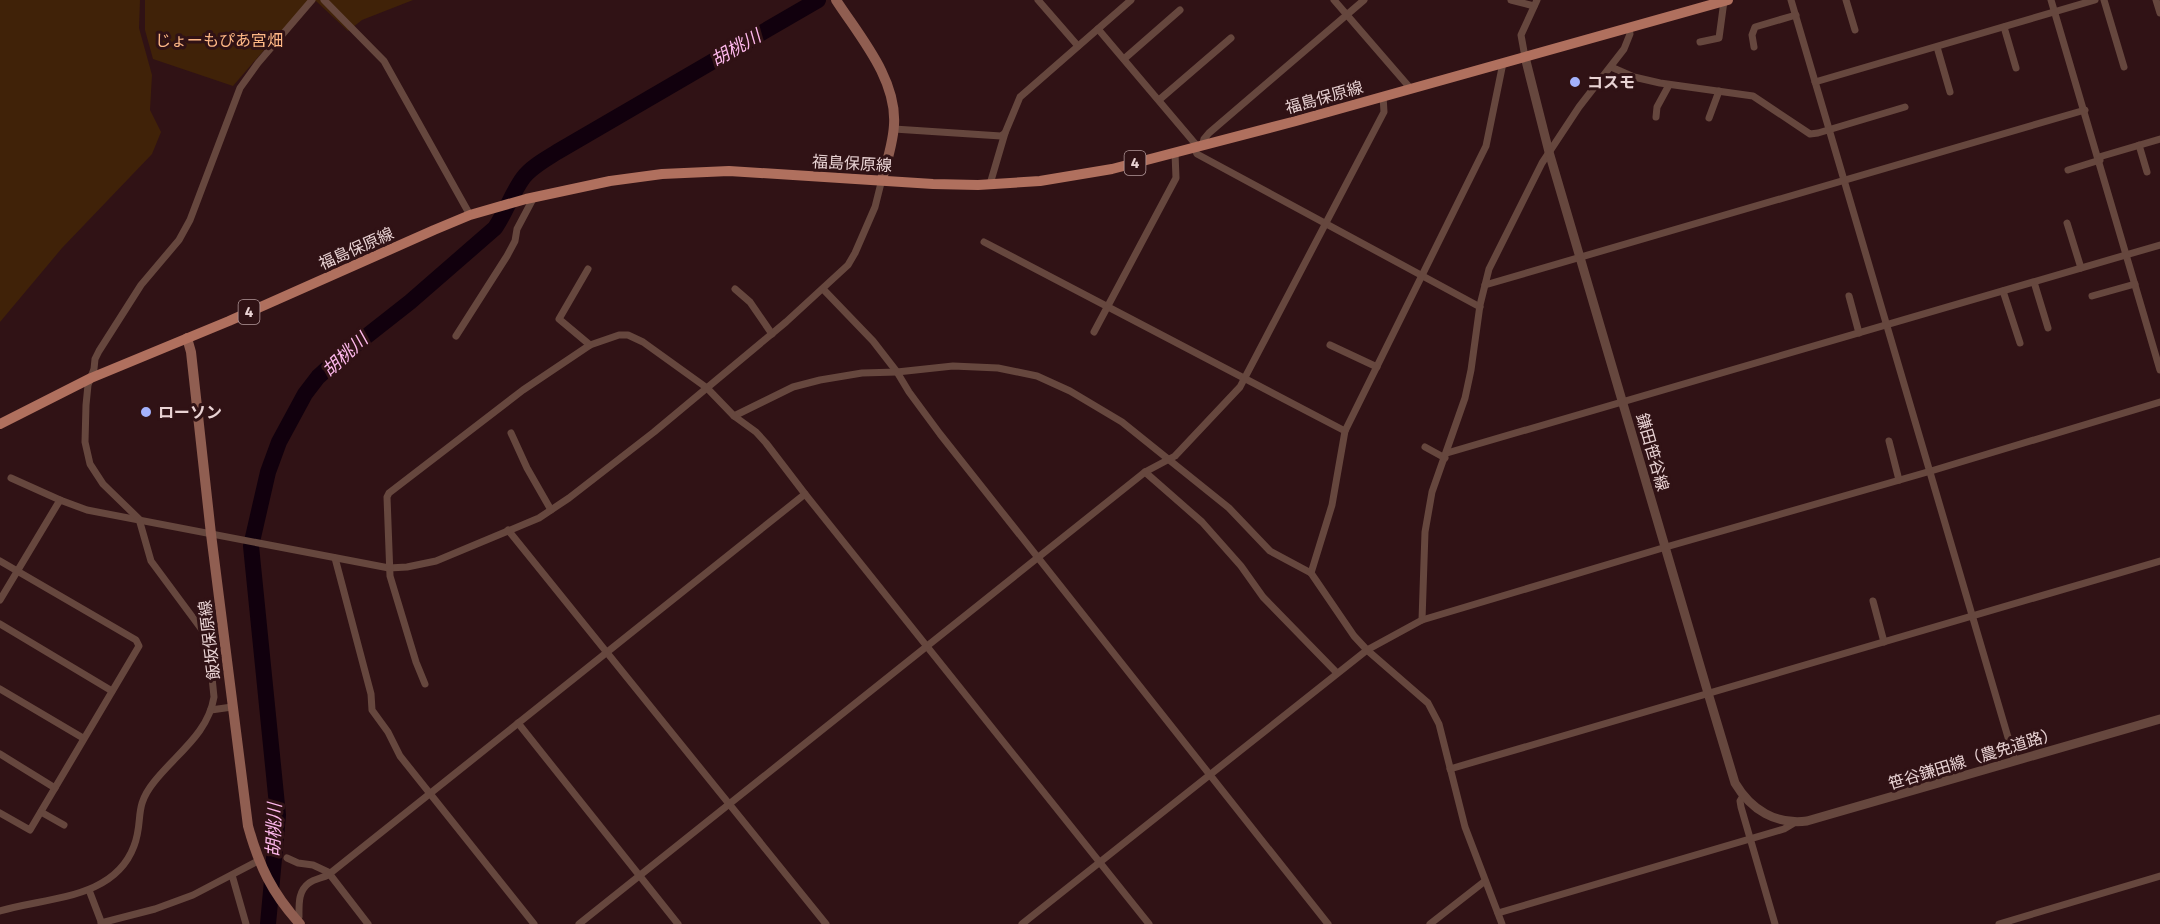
<svg xmlns="http://www.w3.org/2000/svg" width="2160" height="924" viewBox="0 0 2160 924" font-family="'Fira Sans','Noto Sans JP',sans-serif">
  <style>
    .green { fill: #402208 }
    .lines { fill: none; stroke-linecap: round; stroke-linejoin: round }
    .river { stroke: #11000d; stroke-width: 16 }
    .minor { stroke: #66473e; stroke-width: 7 }
    .tertiary { stroke: #66473e; stroke-width: 9 }
    .secondary { stroke: #905e51; stroke-width: 10 }
    .primary { stroke: #b0705e; stroke-width: 10 }
    .poi-dot { fill: #a4b2fc; stroke: #301215; stroke-width: 2 }
    .labels { text-anchor: middle; stroke-width: 6; stroke-linejoin: round; paint-order: stroke }
    .shield { fill: #301215; stroke: #b2999b; stroke-width: 1.5 }
    .shield-label { font-size: 15px; font-weight: bold; fill: #e9d3d4 }
    .park-label { font-size: 16px; fill: #feb886; stroke: #301215 }
    .poi-label { font-size: 16px; font-weight: bold; fill: #e9d3d4; stroke: #301215; text-anchor: start }
    .street-label { font-size: 16px; fill: #e9d3d4; stroke: #301215 }
    .water-label { font-size: 18px; font-style: italic; fill: #feb8ec; stroke: #301215 }
  </style>
  <rect width="100%" height="100%" fill="#301215"/>
  <!-- green -->
  <g class="green">
    <path d="M0,0H140L139,28L152,75L150,110L161,132L152,154L62,248L0,322Z"/>
    <path d="M145,0H413L362,20L348,31L316,1L271,42L233,86L153,59L145,30Z"/>
  </g>
  <g class="lines">
    <!-- river -->
    <path class="river" d="M268,924L278,815L251,546L268,472L279,442L305,394L318,377L340,357L410,302L495,228C506,212 512,193 523,178C531,167 546,159 557,152L818,0"/>
    <!-- minor -->
    <g class="minor">
      <path d="M324,0L384,61L470,215"/>
      <path d="M1038,0L1078,46"/>
      <path d="M1334,0L1411,89"/>
      <path d="M1511,0L1534,6"/>
      <path d="M1791,0L2015,761"/>
      <path d="M1846,0L1855,30"/>
      <path d="M2051,0L2160,370"/>
      <path d="M2104,0L2124,67"/>
      <path d="M2156,0L2160,13"/>
      <path d="M2004,27L2016,68"/>
      <path d="M1098,29L1198,147"/>
      <path d="M1700,42L1719,38L1724,1"/>
      <path d="M1754,47L1752,35L1755,27L1796,15"/>
      <path d="M1937,47L1950,92"/>
      <path d="M1525,57L1521,35L1537,0"/>
      <path d="M1124,59L1180,10"/>
      <path d="M1611,67L1634,77L1660,83L1753,96L1810,134L1818,133L1905,107"/>
      <path d="M1815,82L2095,0"/>
      <path d="M1159,100L1231,38"/>
      <path d="M1656,117L1657,107L1669,85"/>
      <path d="M1709,118L1719,91"/>
      <path d="M894,129L1001,136L1005,133L1020,97L1131,0"/>
      <path d="M2139,145L2147,172"/>
      <path d="M1202,146L1204,139L1209,133L1364,0"/>
      <path d="M1194,148L1197,154L1480,307"/>
      <path d="M2099,157L2160,139"/>
      <path d="M2068,170L2100,160"/>
      <path d="M990,184L1005,133"/>
      <path d="M2067,223L2081,268"/>
      <path d="M984,242L1345,431"/>
      <path d="M588,269L559,319L590,345"/>
      <path d="M2034,282L2048,328"/>
      <path d="M1485,285L2085,110"/>
      <path d="M735,289L750,302L772,334"/>
      <path d="M823,289L873,341L897,372L909,392L940,434L1328,924"/>
      <path d="M2003,291L2020,343"/>
      <path d="M1849,296L1859,333"/>
      <path d="M2092,296L2135,284"/>
      <path d="M1094,332L1176,178L1175,153"/>
      <path d="M456,336L507,256L515,241L517,229L534,197"/>
      <path d="M1330,345L1377,367"/>
      <path d="M734,416L793,387L820,380L862,373L897,372L953,366L998,368L1037,376L1070,391L1122,422L1229,508L1270,551L1311,573L1354,636L1367,650L1428,703L1439,724L1465,827L1502,924"/>
      <path d="M511,433L527,468L551,510"/>
      <path d="M1889,441L1899,480"/>
      <path d="M1425,447L1445,458"/>
      <path d="M1447,453L2160,245"/>
      <path d="M1145,472L1202,522L1241,566L1263,597L1337,673"/>
      <path d="M11,478L60,500"/>
      <path d="M508,530L826,924"/>
      <path d="M335,558L371,694L372,710L388,732L400,756L534,924"/>
      <path d="M0,561L136,640L139,646L30,830L0,813"/>
      <path d="M1311,573L1332,505L1345,431L1486,146L1503,63"/>
      <path d="M0,600L60,500L87,510L389,568L407,567L436,561L539,518L569,498L654,432L786,322L848,265L855,253L875,207L882,179"/>
      <path d="M1873,601L1884,642"/>
      <path d="M1422,620L1425,532L1432,492L1465,398L1471,370L1480,305L1489,269L1542,163L1579,107L1624,49L1630,34L1629,28"/>
      <path d="M0,624L112,691"/>
      <path d="M425,684L416,662L390,576L387,497L389,493L523,390L590,345L619,335H628L643,342L707,388L734,416L756,432L766,443L805,494L1149,924"/>
      <path d="M0,689L83,738"/>
      <path d="M211,710L232,707"/>
      <path d="M518,723L678,924"/>
      <path d="M0,754L55,788"/>
      <path d="M1450,769L2160,561"/>
      <path d="M1743,796L1740,801L1741,807L1775,924"/>
      <path d="M41,812L64,825"/>
      <path d="M287,858L298,863L313,865L328,872L368,924"/>
      <path d="M232,875L246,924"/>
      <path d="M89,890L102,924"/>
      <path d="M0,911C46,897 114,900 134,846C144,820 133,808 154,782C176,754 208,734 214,697L208,638L151,561L139,519L103,484L90,464L85,442L86,405L88,385L94,369L95,359L99,351L141,285L179,240L190,220L240,88L258,63L312,0"/>
      <path d="M1498,913L1784,829L1794,823"/>
      <path d="M296,920L299,917C299,904 298,891 309,883C314,879 322,878 328,875L805,494"/>
      <path d="M101,923L155,909L193,895L258,861"/>
      <path d="M579,924L1145,472L1175,456L1240,387L1384,112L1383,96"/>
      <path d="M1022,924L1367,650L1422,620L1666,547L1931,471L2160,402"/>
      <path d="M1430,924L1485,881"/>
      <path d="M1999,924L2160,876"/>
    </g>
    <!-- tertiary -->
    <path class="tertiary" d="M1525,57L1549,152L1708,693L1735,783C1751,810 1776,825 1807,821L2160,719"/>
    <!-- secondary -->
    <g class="secondary">
      <path d="M836,0C860,37 897,79 894,125C893,143 887,162 882,179"/>
      <path d="M187,338L191,352L211,534L248,826C259,866 272,893 300,924"/>
    </g>
    <!-- primary -->
    <path class="primary" d="M0,424L91,378L229,321L434,230L470,215L526,199L610,181L662,174L729,171L933,184L978,185L1040,181L1112,169L1296,121L1728,0"/>
  </g>
  <!-- markers -->
  <g class="poi-dot">
    <circle cx="1575" cy="82" r="6"/>
    <circle cx="146" cy="412" r="6"/>
  </g>
  <g class="labels">
    <!-- shield labels -->
    <g class="shield">
      <rect x="1124.5" y="151" width="21" height="24" rx="4.5"/>
      <rect x="238.5" y="300" width="21" height="24" rx="4.5"/>
    </g>
    <g class="shield-label">
      <text x="1135" y="168">4</text>
      <text x="249" y="317">4</text>
    </g>
    <!-- park labels -->
    <g class="park-label">
      <text x="219" y="46">じょーもぴあ宮畑</text>
    </g>
    <!-- poi labels -->
    <g class="poi-label">
      <text x="1587" y="88">コスモ</text>
      <text x="158" y="418">ローソン</text>
    </g>
    <!-- street labels -->
    <g class="street-label">
      <text transform="translate(1324 97) rotate(-16)" y="6">福島保原線</text>
      <text transform="translate(852 163) rotate(3)" y="6">福島保原線</text>
      <text transform="translate(356 248) rotate(-24)" y="6">福島保原線</text>
      <text transform="translate(1653 452) rotate(74)" y="6">鎌田笹谷線</text>
      <text transform="translate(209 640) rotate(-97)" y="6">飯坂保原線</text>
      <text transform="translate(1973 758) rotate(-17)" y="6">笹谷鎌田線（農免道路）</text>
    </g>
    <!-- water labels -->
    <g class="water-label">
      <text transform="translate(736 48) rotate(-30)" y="6">胡桃川</text>
      <text transform="translate(345 355) rotate(-43)" y="6">胡桃川</text>
      <text transform="translate(274 830) rotate(-88)" y="6">胡桃川</text>
    </g>
  </g>
</svg>
